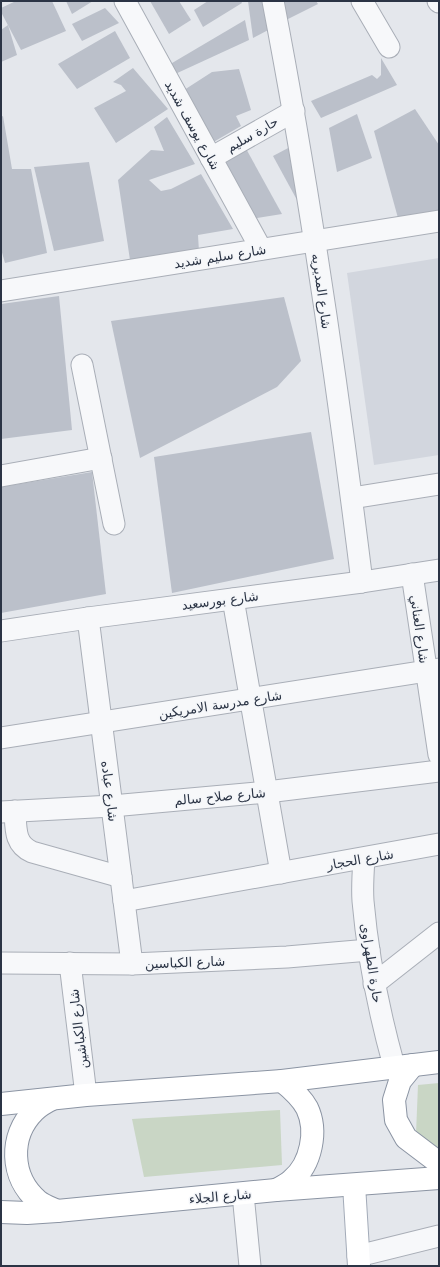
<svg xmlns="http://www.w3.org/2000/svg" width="440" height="1267" viewBox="0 0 440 1267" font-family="'DejaVu Sans',Vazirmatn,sans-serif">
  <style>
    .built { fill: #d2d6de }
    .green { fill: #c9d6c5 }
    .building { fill: #bbc0ca }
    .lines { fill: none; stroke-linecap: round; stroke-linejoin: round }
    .minor-casing { stroke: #a9aeb7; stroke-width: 23 }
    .primary-casing { stroke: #a3abb8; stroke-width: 24 }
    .trunk-casing { stroke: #8b94a3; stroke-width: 24 }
    .minor { stroke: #f7f8fa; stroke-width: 21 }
    .primary { stroke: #fff; stroke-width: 22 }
    .trunk { stroke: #fff; stroke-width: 22 }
    .labels { text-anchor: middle; stroke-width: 3; stroke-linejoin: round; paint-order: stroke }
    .street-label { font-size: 13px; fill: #2b3445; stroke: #f4f6f9 }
  </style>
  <rect width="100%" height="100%" fill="#e4e7ec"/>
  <!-- built -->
  <path class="built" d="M439,258V455L374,465L347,273Z"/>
  <!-- green -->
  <g class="green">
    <path d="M439,1083V1149L416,1134L418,1085Z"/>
    <path d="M280,1110L282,1165L144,1177L132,1119Z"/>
  </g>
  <!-- building -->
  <g class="building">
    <path d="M16,1H52L66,31L21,50L1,12V8Z"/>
    <path d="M66,1H93L72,14Z"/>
    <path d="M150,1H179L191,20L169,34Z"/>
    <path d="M208,1H241L242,3L203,27L194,10Z"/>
    <path d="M248,1H266L272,28L253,38Z"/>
    <path d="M279,1H316L318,4L284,21Z"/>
    <path d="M105,8L119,23L82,41L72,24Z"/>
    <path d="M245,20L249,40L173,75L167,66Z"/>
    <path d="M8,25L17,55L1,62V30Z"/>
    <path d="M115,31L130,58L77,89L58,64Z"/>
    <path d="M381,58L397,85L321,118L311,101L372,75L377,79L381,75Z"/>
    <path d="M133,68L168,109L116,143L94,108L126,91L121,85L113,82Z"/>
    <path d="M239,69L251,110L236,116L241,126L210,144L181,92L212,72Z"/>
    <path d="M415,109L439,145V210L398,218L374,131Z"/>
    <path d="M357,114L372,158L337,172L329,128Z"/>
    <path d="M3,116L12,169H31L47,253L5,263L1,249V117Z"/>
    <path d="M167,117L195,164L149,180L161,191L171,189L201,174L233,229L198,235L199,252L130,260L118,180L151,150L164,151L154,127Z"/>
    <path d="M244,145L282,214L251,219L218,160Z"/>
    <path d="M290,147L301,188L297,200L273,156Z"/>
    <path d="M89,162L104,241L54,251L34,167Z"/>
    <path d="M59,296L72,430L1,439V304Z"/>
    <path d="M284,297L301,361L277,387L140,458L111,321Z"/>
    <path d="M311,432L334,559L172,593L154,457Z"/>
    <path d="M92,472L106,594L1,613V487Z"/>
  </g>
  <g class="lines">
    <!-- minor casing -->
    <g class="minor-casing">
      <g id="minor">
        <path d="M125,1L261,249"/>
        <path d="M273,1C310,193 338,388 362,582"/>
        <path d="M362,1L389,47"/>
        <path d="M438,1L439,2"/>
        <path d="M211,158L294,111"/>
        <path d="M1,291L439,221"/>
        <path d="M82,365L114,524"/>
        <path d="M1,476L101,458"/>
        <path d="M352,498L439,484"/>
        <path d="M412,574L439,755"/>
        <path d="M233,599L281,873"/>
        <path d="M88,618L132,964"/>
        <path d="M1,631L88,618L362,582L439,570"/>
        <path d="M1,738L439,669"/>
        <path d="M15,811C16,828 14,844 32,852L121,877"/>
        <path d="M1,812L112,806L267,792L439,771"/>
        <path d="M364,859C363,873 362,887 363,901C368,958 379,1012 394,1066"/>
        <path d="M124,901L439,844"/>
        <path d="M1,963L132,964L287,957L369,950"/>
        <path d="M70,963L86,1095"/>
        <path d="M374,984L439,933"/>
        <path d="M243,1194L250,1266"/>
        <path d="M358,1256L439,1236"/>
      </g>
    </g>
    <!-- primary casing -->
    <g class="primary-casing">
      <path id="primary" d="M354,1185L359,1266"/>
    </g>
    <!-- trunk casing -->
    <g class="trunk-casing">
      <g id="trunk">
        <path d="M413,1065L400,1081L394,1100L396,1120L406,1138L439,1163"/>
        <path d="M52,1099C46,1102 39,1106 34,1111C9,1136 10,1177 38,1201C43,1205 51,1208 57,1211"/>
        <path d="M1,1104L86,1095L282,1081L439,1062"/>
        <path d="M276,1190C282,1187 288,1184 292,1180C311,1164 318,1131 307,1108C301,1097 292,1089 282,1081"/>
        <path d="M1,1212L27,1213L57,1211L276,1190L439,1178"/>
      </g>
    </g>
    <!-- minor -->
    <use href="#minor" class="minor"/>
    <!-- primary -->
    <use href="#primary" class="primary"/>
    <!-- trunk -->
    <use href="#trunk" class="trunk"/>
  </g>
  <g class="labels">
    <!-- street labels -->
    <g class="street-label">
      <text transform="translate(193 125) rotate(61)" y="5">شارع يوسف شديد</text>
      <text transform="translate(252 134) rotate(-30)" y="5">حارة سليم</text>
      <text transform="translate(220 256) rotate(-9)" y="5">شارع سليم شديد</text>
      <text transform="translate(322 291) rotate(82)" y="5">شارع المديريه</text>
      <text transform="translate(220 600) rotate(-7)" y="5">شارع بورسعيد</text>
      <text transform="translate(420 629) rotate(82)" y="5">شارع العناني</text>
      <text transform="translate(220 704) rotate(-9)" y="5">شارع مدرسة الامريكين</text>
      <text transform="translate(110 791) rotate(83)" y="5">شارع عباده</text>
      <text transform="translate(220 796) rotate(-5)" y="5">شارع صلاح سالم</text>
      <text transform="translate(360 859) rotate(-10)" y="5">شارع الحجار</text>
      <text transform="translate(185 962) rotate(-2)" y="5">شارع الكباسين</text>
      <text transform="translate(372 963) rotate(81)" y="5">حارة الطهراوى</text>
      <text transform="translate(78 1029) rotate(-97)" y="5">شارع الكباشين</text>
      <text transform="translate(220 1196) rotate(-5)" y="5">شارع الجلاء</text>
    </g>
  </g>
  <!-- border -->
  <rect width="440" height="1267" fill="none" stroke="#2b3445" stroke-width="4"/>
</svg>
